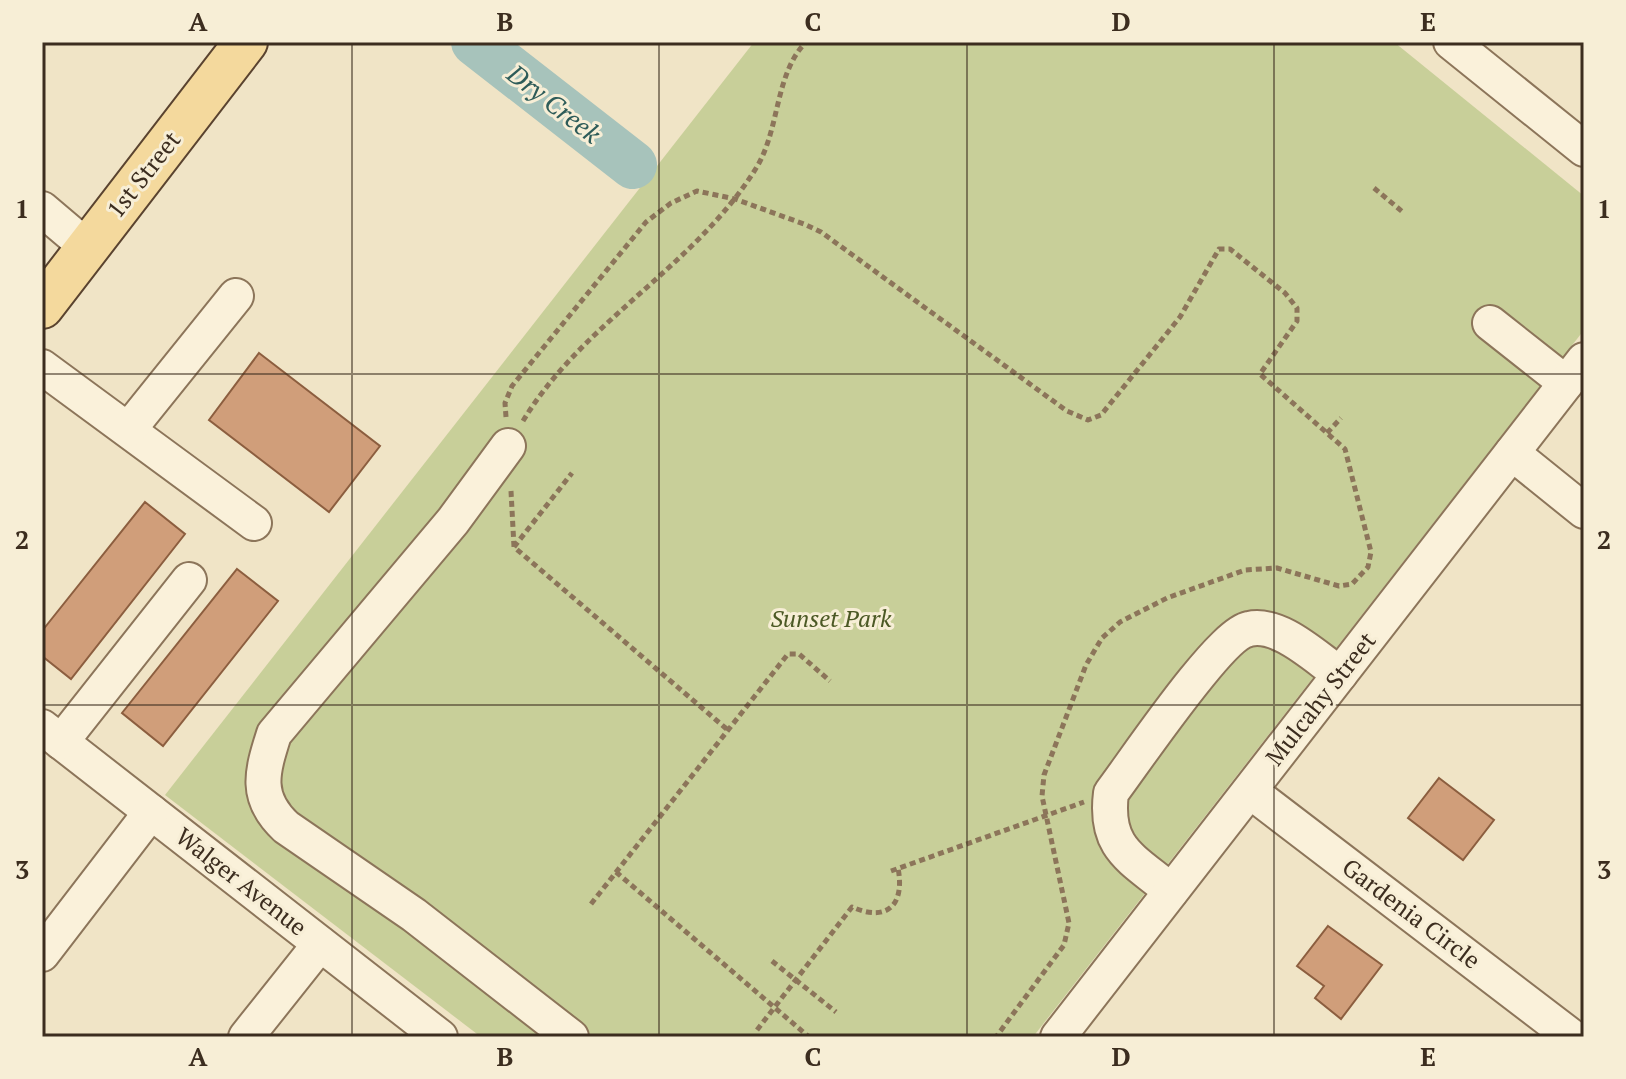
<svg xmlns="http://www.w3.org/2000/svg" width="1626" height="1079" viewBox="0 0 1626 1079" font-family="'PT Serif',serif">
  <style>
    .green { fill: #c8cf99 }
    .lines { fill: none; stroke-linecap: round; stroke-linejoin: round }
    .river { stroke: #a7c3bb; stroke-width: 48 }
    .building { fill: #d09e7a; stroke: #8c5e3f; stroke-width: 2 }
    .minor-casing { stroke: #8c755a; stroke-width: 38 }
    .major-casing { stroke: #5a432f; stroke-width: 46 }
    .path { stroke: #8c755a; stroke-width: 5; stroke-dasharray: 6 4; stroke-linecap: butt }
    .minor { stroke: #faf1da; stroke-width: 34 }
    .major { stroke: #f4d99d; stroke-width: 42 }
    .grid { fill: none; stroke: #3c2d1f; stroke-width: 2; stroke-opacity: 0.55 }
    .labels { text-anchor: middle; stroke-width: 6; stroke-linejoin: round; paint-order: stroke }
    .street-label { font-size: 24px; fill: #3c2d1f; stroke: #f7eed6 }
    .park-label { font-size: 24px; font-style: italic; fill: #4c5925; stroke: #f7eed6 }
    .water-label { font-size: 26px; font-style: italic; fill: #2e5c59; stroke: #f7eed6 }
    .neatline { fill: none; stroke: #3c2d1f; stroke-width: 3 }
    .grid-label { font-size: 26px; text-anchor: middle; font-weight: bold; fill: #3c2d1f }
  </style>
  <rect width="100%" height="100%" fill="#f0e4c6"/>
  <!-- green -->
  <path class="green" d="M754,42H1394L1584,196V330L1033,1037H481L165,795Z"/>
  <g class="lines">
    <!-- river -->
    <path class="river" d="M475,42L633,165"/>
  </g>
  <!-- building -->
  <g class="building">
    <path d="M259,353L380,446L329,512L209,420Z"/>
    <path d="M145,502L185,534L71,679L42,656V631Z"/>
    <path d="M237,569L278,601L163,746L122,713Z"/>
    <path d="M1439,778L1494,820L1463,860L1408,818Z"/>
    <path d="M1328,926L1382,965L1341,1019L1315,998L1324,986L1297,966Z"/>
  </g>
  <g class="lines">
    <!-- minor casing -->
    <g class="minor-casing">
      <g id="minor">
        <path d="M1451,42L1584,149"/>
        <path d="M42,209L88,248"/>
        <path d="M1490,323L1566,383"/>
        <path d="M42,367L254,523"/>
        <path d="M129,429L236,296"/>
        <path d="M508,446L453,521L274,734C262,772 254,797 286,827L414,915L571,1037"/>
        <path d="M1512,453L1584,511"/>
        <path d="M42,727L440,1037"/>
        <path d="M61,742L189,580"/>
        <path d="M1250,791L1572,1037"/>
        <path d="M1171,891C1132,858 1104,849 1111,793C1134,763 1219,635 1249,629C1280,622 1316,658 1340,674"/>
        <path d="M42,954L151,812"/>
        <path d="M246,1037L320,944"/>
        <path d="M1058,1037L1584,360"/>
      </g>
    </g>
    <!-- major casing -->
    <g class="major-casing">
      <path id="major" d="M42,307L246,42"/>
    </g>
    <!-- path -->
    <g class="path">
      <path d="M1374,188L1404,213"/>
      <path d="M506,417L505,403L512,386L646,222L671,203L697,191L735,199L804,224L821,232L1067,411L1088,420L1101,415L1180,317L1219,249H1230L1285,293L1297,308V321L1260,374L1345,449L1371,552L1368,567L1352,584L1339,586L1277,568L1245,570L1167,598L1120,622L1102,638L1086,665L1044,775L1042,796L1069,923L1064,945L996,1037"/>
      <path d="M523,421C583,321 698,265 758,165C780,126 775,74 806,42"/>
      <path d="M1327,433L1341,418"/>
      <path d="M511,491L514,547L729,731"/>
      <path d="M514,547L572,473"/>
      <path d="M891,871L1084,802"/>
      <path d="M616,872L809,1037"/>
      <path d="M591,904L788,654H799L830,681"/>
      <path d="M772,961L836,1012"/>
      <path d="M757,1030L852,907C888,923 905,904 898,868"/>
    </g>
    <!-- minor -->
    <use href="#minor" class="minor"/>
    <!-- major -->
    <use href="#major" class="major"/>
  </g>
  <!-- grid -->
  <path class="grid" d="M352,42V1037M659,42V1037M967,42V1037M1274,42V1037M42,374H1584M42,705H1584"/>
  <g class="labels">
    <!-- street labels -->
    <g class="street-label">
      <text transform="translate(144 175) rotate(-52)" y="8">1st Street</text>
      <text transform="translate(1321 699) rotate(-52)" y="8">Mulcahy Street</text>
      <text transform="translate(241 882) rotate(38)" y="8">Walger Avenue</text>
      <text transform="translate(1411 914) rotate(37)" y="8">Gardenia Circle</text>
    </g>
    <!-- park labels -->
    <g class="park-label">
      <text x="831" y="627">Sunset Park</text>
    </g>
    <!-- water labels -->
    <g class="water-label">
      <text transform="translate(554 104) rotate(38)" y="9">Dry Creek</text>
    </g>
  </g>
  <!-- border -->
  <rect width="1626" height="1079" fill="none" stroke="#f7eed6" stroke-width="88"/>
  <rect x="44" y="44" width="1538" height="991" class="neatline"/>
  <g class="grid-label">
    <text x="198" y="31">A</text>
    <text x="505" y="31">B</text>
    <text x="813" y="31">C</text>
    <text x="1121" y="31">D</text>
    <text x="1428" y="31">E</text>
    <text x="22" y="218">1</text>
    <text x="1604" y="218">1</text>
    <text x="22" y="549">2</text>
    <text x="1604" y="549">2</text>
    <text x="22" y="879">3</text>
    <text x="1604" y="879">3</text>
    <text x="198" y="1066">A</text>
    <text x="505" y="1066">B</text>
    <text x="813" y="1066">C</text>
    <text x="1121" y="1066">D</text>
    <text x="1428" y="1066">E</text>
  </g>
</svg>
